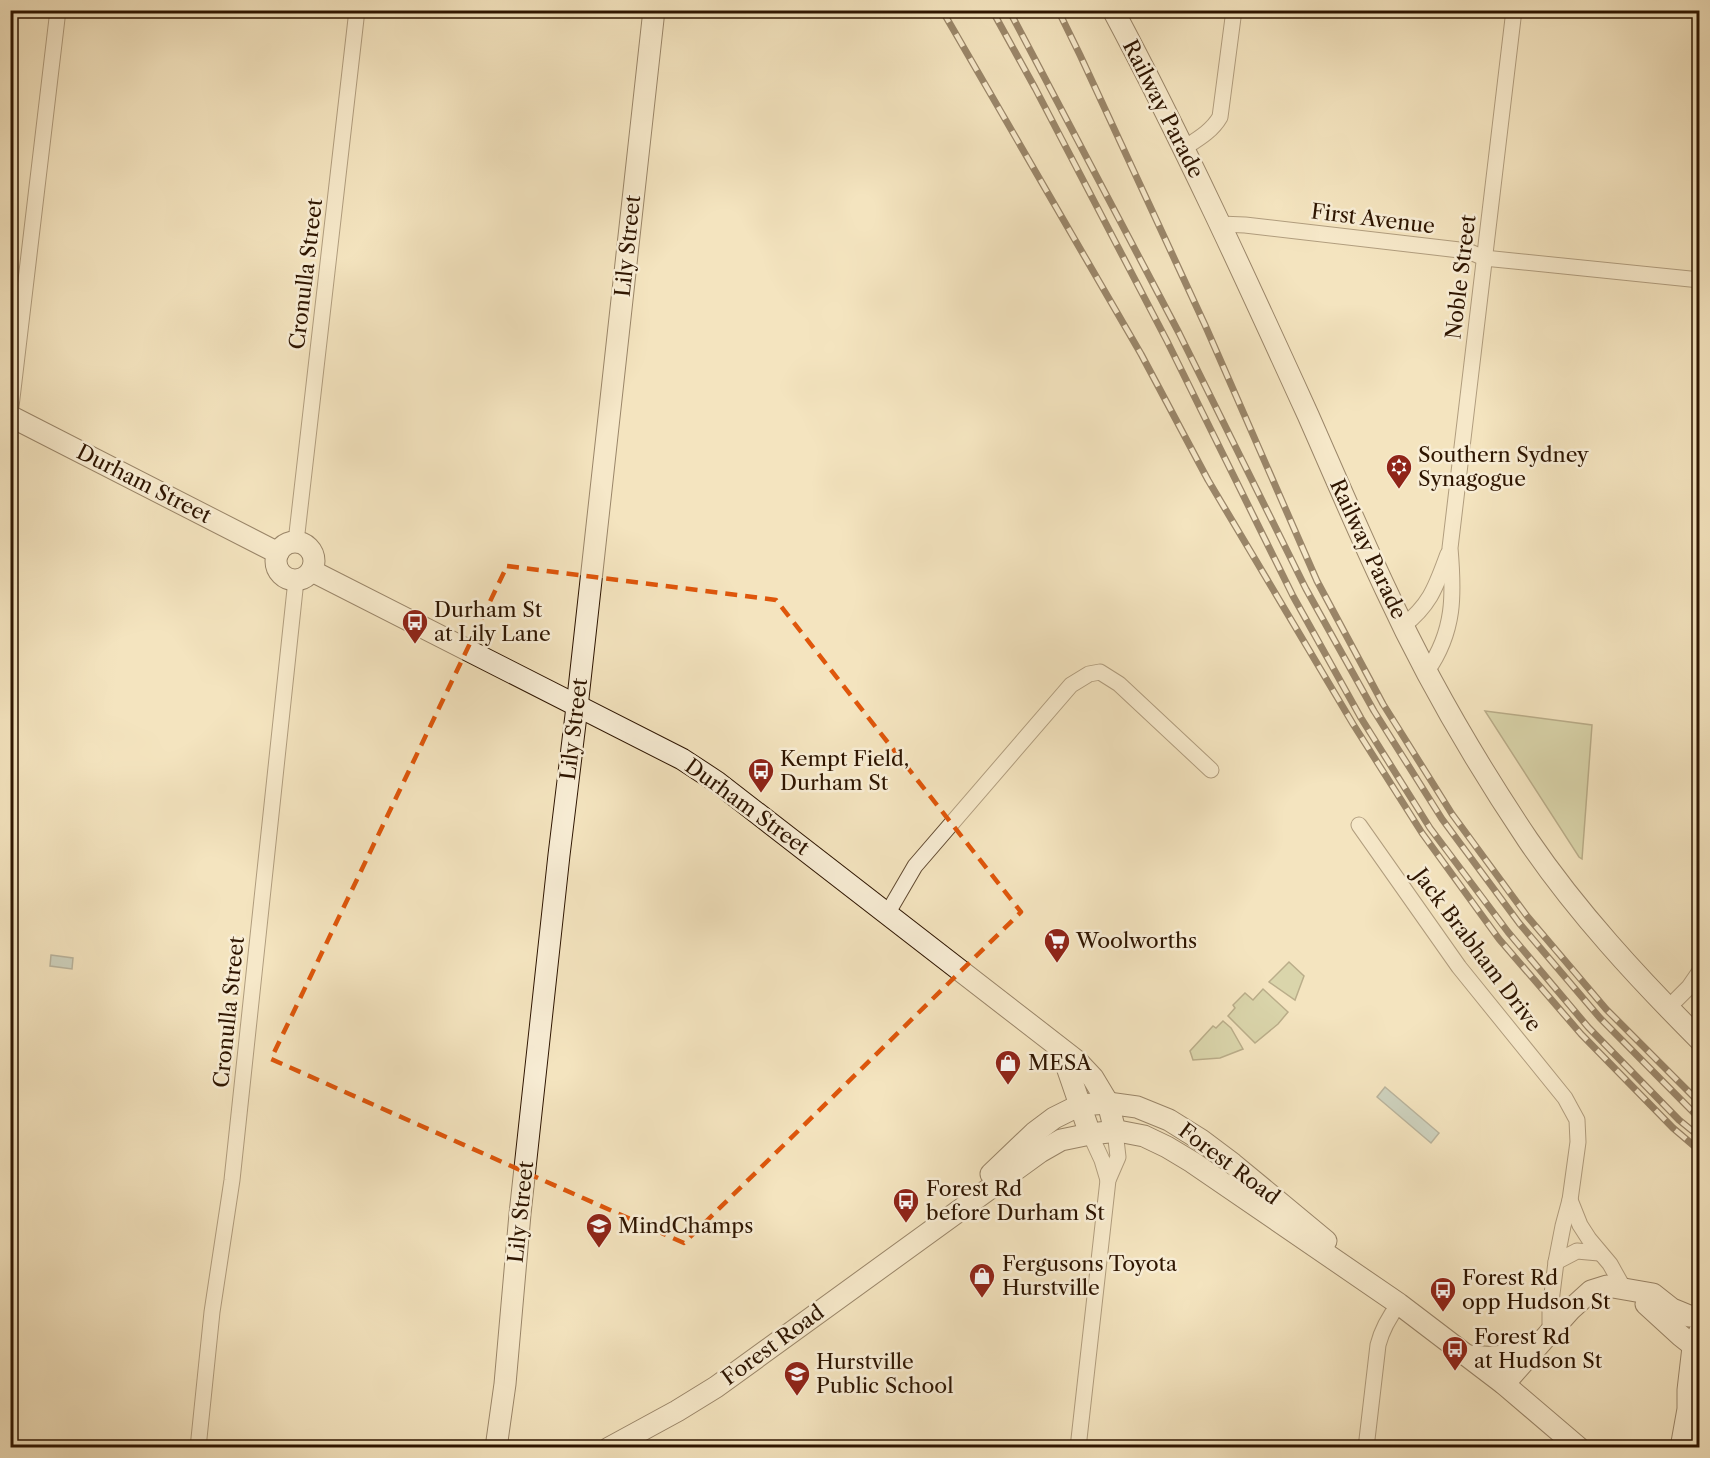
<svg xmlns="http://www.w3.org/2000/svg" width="1710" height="1458" viewBox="0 0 1710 1458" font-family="'Libre Caslon Text',serif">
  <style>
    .green { fill: #bbc492; stroke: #746c49; stroke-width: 1.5 }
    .water { fill: #a0bcbc; stroke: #727971; stroke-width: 1.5 }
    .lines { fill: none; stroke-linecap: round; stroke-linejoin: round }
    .street-casing { stroke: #604930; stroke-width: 17 }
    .secondary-casing { stroke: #2e1500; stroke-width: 23 }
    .street { stroke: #f8edd5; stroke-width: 15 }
    .secondary { stroke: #f8edd5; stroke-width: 21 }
    .rail-casing { stroke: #2e1500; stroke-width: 7 }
    .rail { stroke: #f8edd5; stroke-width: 4.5; stroke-dasharray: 14; stroke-linecap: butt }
    .marked { fill: none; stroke: #df560b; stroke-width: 4.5; stroke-dasharray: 12 8; stroke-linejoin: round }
    .labels { text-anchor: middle; stroke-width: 5; stroke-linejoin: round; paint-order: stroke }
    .street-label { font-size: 21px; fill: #2e1500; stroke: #f8edd5 }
    .poi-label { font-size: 21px; fill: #2e1500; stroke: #f8edd5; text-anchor: start }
  </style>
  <rect width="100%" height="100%" fill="#f4e4bf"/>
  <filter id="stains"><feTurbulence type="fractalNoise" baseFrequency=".00333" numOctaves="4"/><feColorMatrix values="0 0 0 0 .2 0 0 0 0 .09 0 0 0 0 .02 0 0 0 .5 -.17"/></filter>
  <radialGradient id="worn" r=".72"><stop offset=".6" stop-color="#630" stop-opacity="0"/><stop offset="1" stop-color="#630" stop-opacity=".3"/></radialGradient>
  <!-- green -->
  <g class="green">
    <path d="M1485,711L1592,725L1582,859L1579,857Z"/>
    <path d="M1289,962L1304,976L1295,1000L1269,982Z"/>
    <path d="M1263,989L1288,1012L1278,1024L1255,1043L1228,1016L1235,1008L1233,1005L1245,993L1253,1000Z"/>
    <path d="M1223,1021L1231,1028L1243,1049L1220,1058L1193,1060L1190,1051L1213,1026L1216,1028Z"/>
  </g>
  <!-- water -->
  <g class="water">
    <path d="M51,955L73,958L72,969L50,966Z"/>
    <path d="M1385,1087L1439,1133L1431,1143L1377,1097Z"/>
  </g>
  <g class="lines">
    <!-- street casing -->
    <g class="street-casing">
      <g id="street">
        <path d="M1184,148C1198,139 1212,131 1220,117L1234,10"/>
        <path d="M1220,224L1245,225L1468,251L1484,258L1700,280"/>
        <path d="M10,415L58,10"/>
        <path d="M296,542L357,10"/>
        <path d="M1403,626C1431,604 1436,586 1448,554"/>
        <path d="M1427,671C1455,631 1454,594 1450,548L1514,10"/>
        <path d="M1359,825L1459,967L1565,1098L1577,1120L1578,1142L1570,1200L1563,1226L1556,1262L1550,1310V1332"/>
        <path d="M887,914L915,866L1071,685L1089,674L1100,672L1119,684L1211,770"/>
        <path d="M1668,1008L1689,987L1700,971"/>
        <path d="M1090,1134L1102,1160L1108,1180"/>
        <path d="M1570,1200L1580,1225L1589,1239L1610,1264L1624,1289"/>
        <path d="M1556,1262L1577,1251L1599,1253"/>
        <path d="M198,1448L212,1312L232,1180L296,580"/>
        <path d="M1078,1448L1108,1180L1118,1157L1115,1131"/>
        <path d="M1366,1448L1378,1345C1382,1329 1389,1317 1399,1304"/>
      </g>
    </g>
    <!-- secondary casing -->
    <g class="secondary-casing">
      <g id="secondary">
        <path d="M1113,10C1184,143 1246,279 1308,415C1334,474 1359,533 1386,590C1426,677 1475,761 1528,840C1577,912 1638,978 1700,1040"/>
        <path d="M10,416L278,553"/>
        <circle cx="295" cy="561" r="19"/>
        <path d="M312,571L682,759L717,782L1077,1061L1093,1078L1108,1103L1115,1131"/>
        <path d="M1058,1048L1067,1067L1090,1134"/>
        <path d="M991,1174L1034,1133L1054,1118L1080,1105L1108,1103L1137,1107L1169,1120L1201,1140L1233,1164L1326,1241"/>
        <path d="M1646,1304L1681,1336L1700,1351"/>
        <path d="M1468,1356C1497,1359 1509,1357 1536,1346"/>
        <path d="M1504,1384L1570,1310L1591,1291L1607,1286L1653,1294L1672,1309L1689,1316H1700"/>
        <path d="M496,1448L505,1384L520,1214L559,855L577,707L654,10"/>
        <path d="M609,1448L677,1411L716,1387L1040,1152L1061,1140L1090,1134L1118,1131L1144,1136L1167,1147L1192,1162L1399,1304L1504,1384L1579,1448"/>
        <path d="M1681,1448L1688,1409V1390L1693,1347L1700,1331"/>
      </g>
    </g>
    <!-- street -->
    <use href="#street" class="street"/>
    <!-- secondary -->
    <use href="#secondary" class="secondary"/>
    <!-- rail casing -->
    <g class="rail-casing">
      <g id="rail">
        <path d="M942,10L1141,354L1208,480L1353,724L1422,833L1499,939L1581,1034L1673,1128L1700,1151"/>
        <path d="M992,10L1035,88L1167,341L1293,596L1361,718L1430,828L1508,932L1588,1027L1679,1120L1700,1137"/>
        <path d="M1009,10L1179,333L1306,589L1374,711L1442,819L1519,923L1600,1018L1700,1119"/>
        <path d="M1058,10L1080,55L1205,325L1317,581L1383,704L1452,814L1527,916L1606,1009L1700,1103"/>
      </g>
    </g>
    <!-- rail -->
    <use href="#rail" class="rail"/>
  </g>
  <!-- marked area -->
  <path d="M0 0H1710V1458H0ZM507,566L776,600L1021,912L684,1243L271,1059Z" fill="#f4e4bf" fill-opacity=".55" fill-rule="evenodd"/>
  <path class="marked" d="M507,566L776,600L1021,912L684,1243L271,1059Z"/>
  <!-- icons -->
  <defs>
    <g id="synagogue-pin" transform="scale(1.35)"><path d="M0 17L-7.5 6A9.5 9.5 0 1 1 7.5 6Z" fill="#8f2418" stroke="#f8edd5"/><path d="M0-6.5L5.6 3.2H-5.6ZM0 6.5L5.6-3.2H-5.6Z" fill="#fff"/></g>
    <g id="bus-pin" transform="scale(1.35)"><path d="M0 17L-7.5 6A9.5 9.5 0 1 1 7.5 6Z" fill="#8f2418" stroke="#f8edd5"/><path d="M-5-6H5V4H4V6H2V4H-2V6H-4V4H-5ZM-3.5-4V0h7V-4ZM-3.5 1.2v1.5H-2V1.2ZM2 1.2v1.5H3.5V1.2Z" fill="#fff"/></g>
    <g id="supermarket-pin" transform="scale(1.35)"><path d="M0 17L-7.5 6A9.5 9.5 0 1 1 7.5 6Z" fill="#8f2418" stroke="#f8edd5"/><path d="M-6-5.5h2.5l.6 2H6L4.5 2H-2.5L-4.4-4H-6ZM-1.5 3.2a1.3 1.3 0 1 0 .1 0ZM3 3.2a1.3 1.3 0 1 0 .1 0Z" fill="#fff"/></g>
    <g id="shop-pin" transform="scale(1.35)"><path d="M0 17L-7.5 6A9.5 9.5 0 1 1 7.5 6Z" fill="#8f2418" stroke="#f8edd5"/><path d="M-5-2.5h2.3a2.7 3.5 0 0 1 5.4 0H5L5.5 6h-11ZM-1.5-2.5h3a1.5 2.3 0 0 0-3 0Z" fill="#fff"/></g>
    <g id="school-pin" transform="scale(1.35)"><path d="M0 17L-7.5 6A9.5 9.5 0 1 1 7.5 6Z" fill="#8f2418" stroke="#f8edd5"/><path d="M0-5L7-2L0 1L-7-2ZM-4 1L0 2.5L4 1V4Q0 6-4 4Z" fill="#fff"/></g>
  </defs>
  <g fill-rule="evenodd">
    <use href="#synagogue-pin" x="1399" y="467"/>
    <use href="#bus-pin" x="415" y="622"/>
    <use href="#bus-pin" x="761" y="771"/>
    <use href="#supermarket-pin" x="1057" y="941"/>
    <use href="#shop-pin" x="1008" y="1063"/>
    <use href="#bus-pin" x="906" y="1201"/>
    <use href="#school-pin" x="599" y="1226"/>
    <use href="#shop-pin" x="982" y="1276"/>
    <use href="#bus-pin" x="1443" y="1290"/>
    <use href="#bus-pin" x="1455" y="1349"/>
    <use href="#school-pin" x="797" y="1374"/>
  </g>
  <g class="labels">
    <!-- street labels -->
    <g class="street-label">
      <text transform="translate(1163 109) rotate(63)" y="7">Railway Parade</text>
      <text transform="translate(1373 219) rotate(7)" y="7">First Avenue</text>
      <text transform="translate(628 246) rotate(-84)" y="7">Lily Street</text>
      <text transform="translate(306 274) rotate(-83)" y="7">Cronulla Street</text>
      <text transform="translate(1461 277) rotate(-83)" y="7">Noble Street</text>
      <text transform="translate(144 484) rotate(27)" y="7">Durham Street</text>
      <text transform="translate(1368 549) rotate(65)" y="7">Railway Parade</text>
      <text transform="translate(574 729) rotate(-83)" y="7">Lily Street</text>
      <text transform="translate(747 807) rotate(36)" y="7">Durham Street</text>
      <text transform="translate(1477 950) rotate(53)" y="7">Jack Brabham Drive</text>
      <text transform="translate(229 1012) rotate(-84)" y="7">Cronulla Street</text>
      <text transform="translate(1229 1164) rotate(37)" y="7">Forest Road</text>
      <text transform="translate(521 1212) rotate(-84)" y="7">Lily Street</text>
      <text transform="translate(773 1345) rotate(-36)" y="7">Forest Road</text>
    </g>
    <!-- poi labels -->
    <g class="poi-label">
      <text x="1418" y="462">Southern Sydney<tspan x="1418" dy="24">Synagogue</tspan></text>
      <text x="434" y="617">Durham St<tspan x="434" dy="24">at Lily Lane</tspan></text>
      <text x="780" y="766">Kempt Field,<tspan x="780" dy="24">Durham St</tspan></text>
      <text x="1076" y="948">Woolworths</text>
      <text x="1028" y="1070">MESA</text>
      <text x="926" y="1196">Forest Rd<tspan x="926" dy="24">before Durham St</tspan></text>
      <text x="618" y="1233">MindChamps</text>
      <text x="1002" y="1271">Fergusons Toyota<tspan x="1002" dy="24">Hurstville</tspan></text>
      <text x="1462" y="1285">Forest Rd<tspan x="1462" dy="24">opp Hudson St</tspan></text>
      <text x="1474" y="1344">Forest Rd<tspan x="1474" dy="24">at Hudson St</tspan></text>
      <text x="816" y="1369">Hurstville<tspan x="816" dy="24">Public School</tspan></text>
    </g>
  </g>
  <!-- margin -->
  <rect width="1710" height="1458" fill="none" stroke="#f4e4bf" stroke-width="36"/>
  <rect x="12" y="12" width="1686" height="1434" fill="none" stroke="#2e1500" stroke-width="3"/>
  <rect x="18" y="18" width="1674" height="1422" fill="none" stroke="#2e1500" stroke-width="1.5"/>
  <rect width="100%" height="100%" filter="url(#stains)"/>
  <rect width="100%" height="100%" fill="url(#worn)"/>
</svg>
